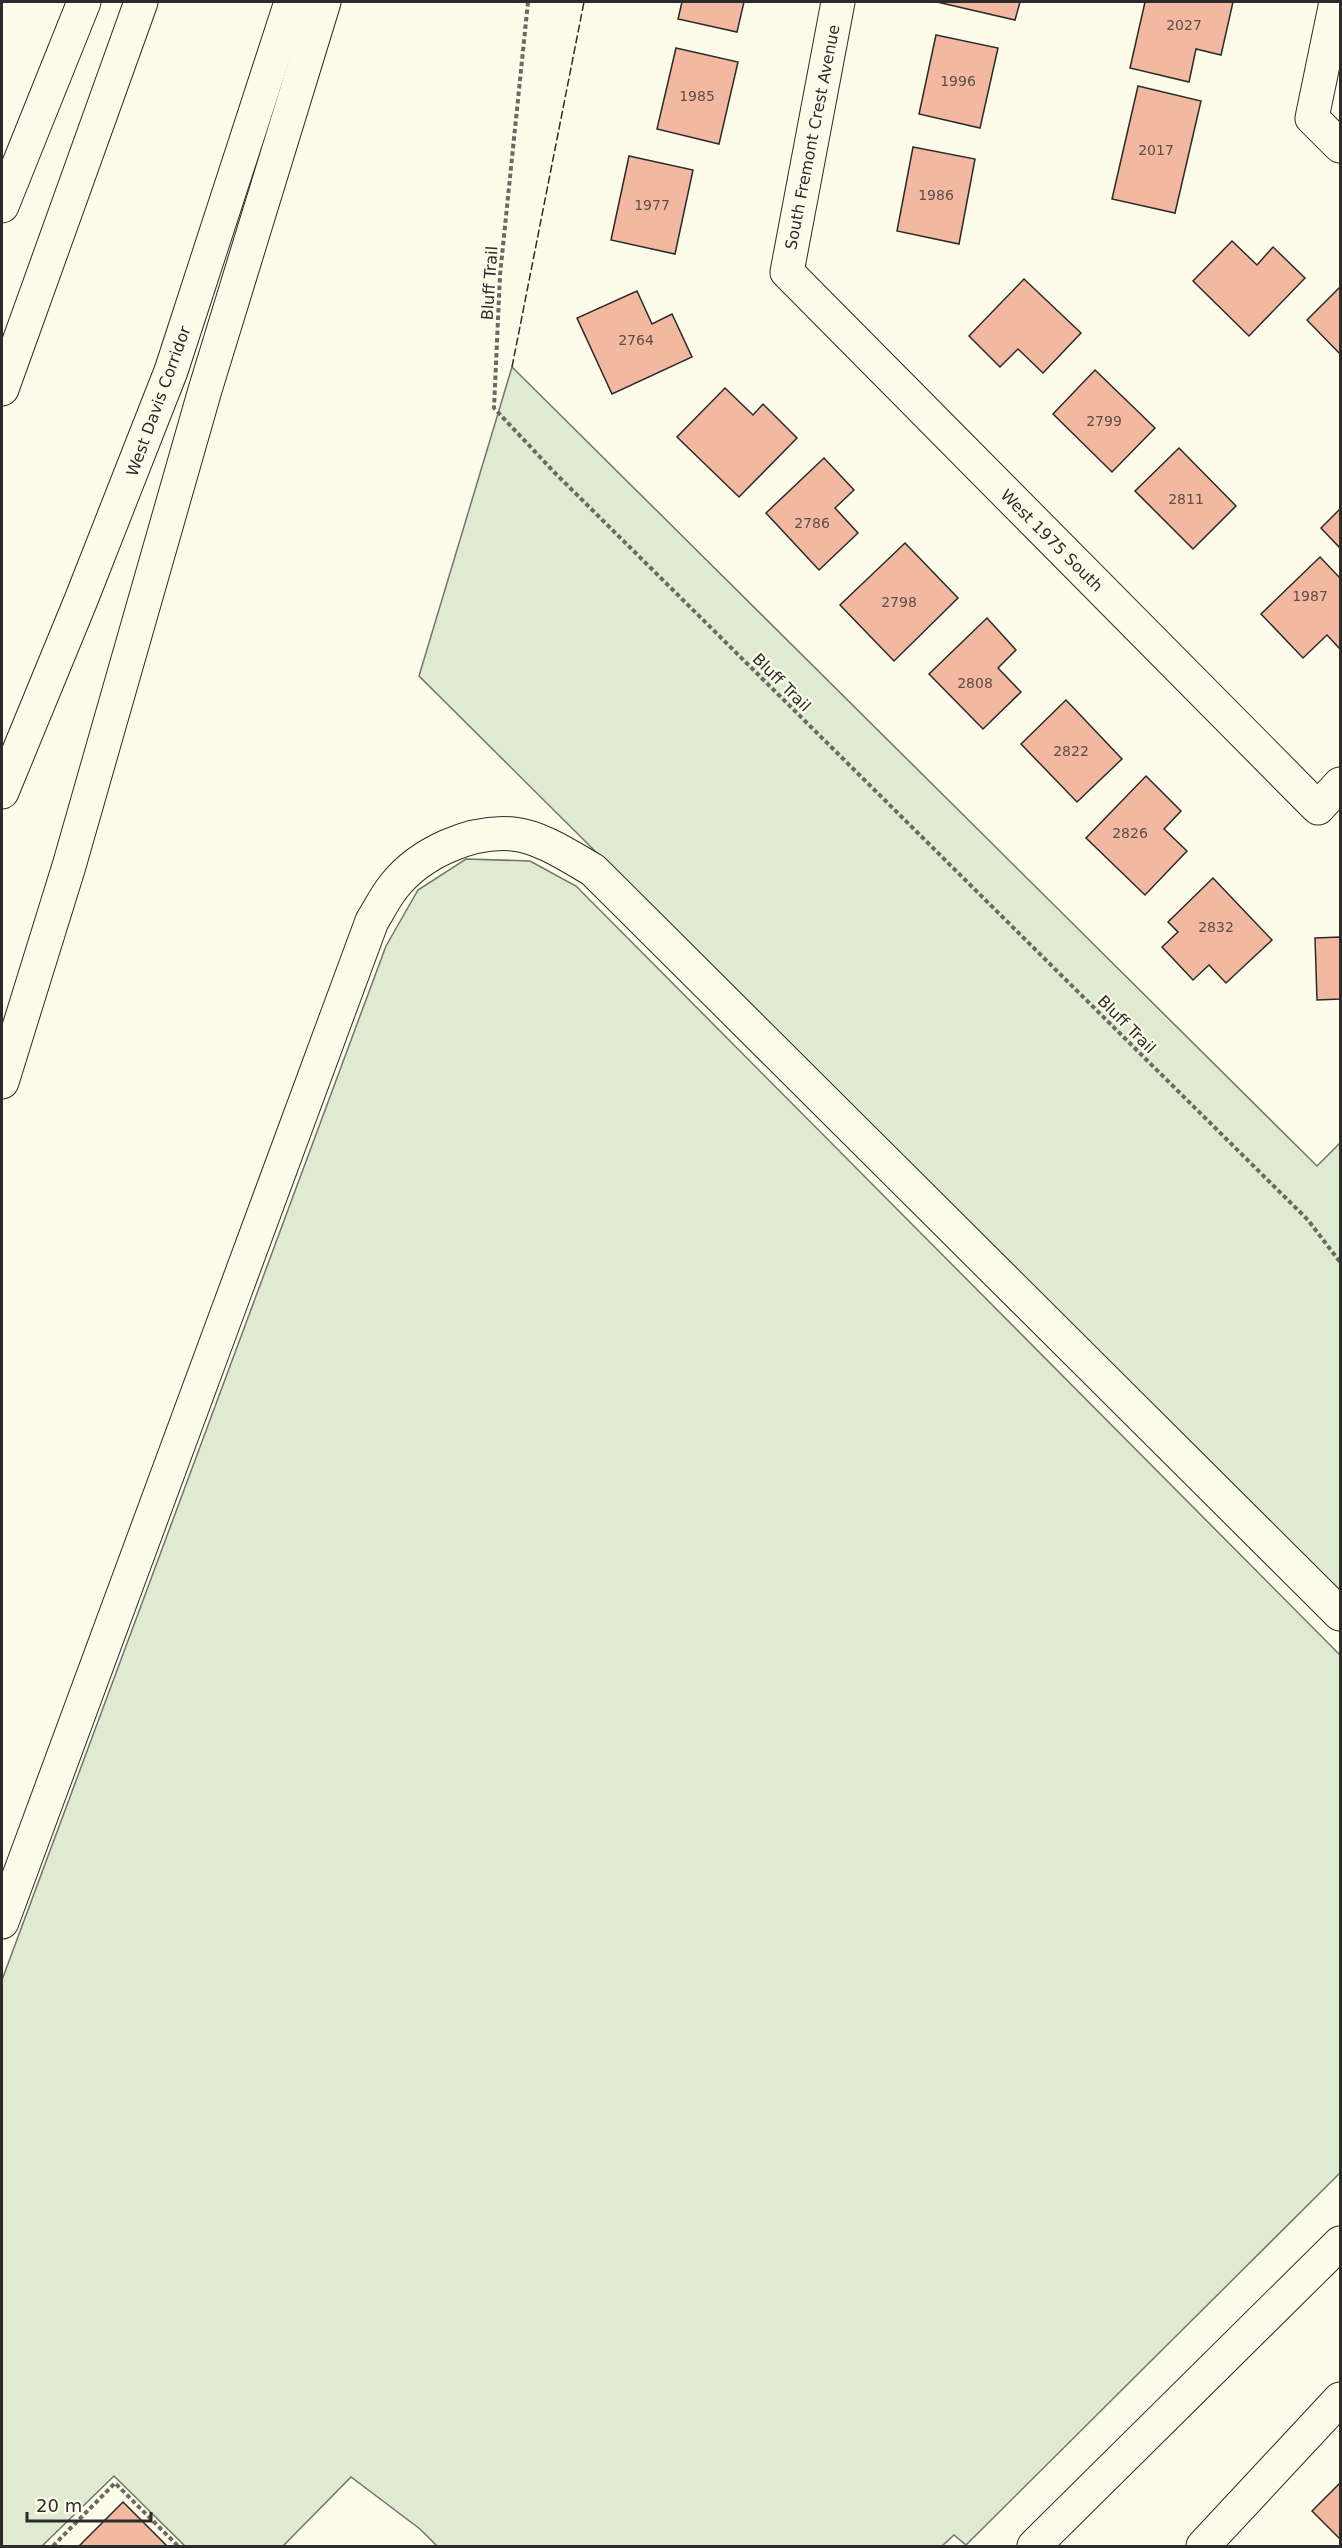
<svg xmlns="http://www.w3.org/2000/svg" width="1342" height="2548" viewBox="0 0 1342 2548" font-family="'DejaVu Sans',sans-serif">
  <style>
    .green { fill: #deebd1; stroke: #74746e; stroke-width: 1.5 }
    .building { fill: #f2b8a0; stroke: #2b2b2b; stroke-width: 1.5 }
    .lines { fill: none; stroke-linecap: round; stroke-linejoin: round }
    .minor-casing { stroke: #2b2b2b; stroke-width: 35 }
    .highway-casing { stroke: #2b2b2b; stroke-width: 35 }
    .path { stroke: #6a6964; stroke-width: 4; stroke-dasharray: 4.5 3; stroke-linecap: butt }
    .minor { stroke: #fdfbea; stroke-width: 33 }
    .highway { stroke: #fdfbea; stroke-width: 33 }
    .fence { stroke: #2b2b2b; stroke-width: 1.5; stroke-dasharray: 8 3; stroke-linecap: butt }
    .labels { text-anchor: middle; stroke-width: 4.5; stroke-linejoin: round; paint-order: stroke }
    .number-label { font-size: 14px; fill: #5d4e48 }
    .street-label { font-size: 16px; fill: #2b2b2b; stroke: #fdfbea }
  </style>
  <rect width="100%" height="100%" fill="#fdfbea"/>
  <!-- green -->
  <g class="green">
    <path d="M512,367L1317,1166L1340,1143V1592L419,676Z"/>
    <path d="M466,859L530,861L576,886L1340,1655V2173L966,2545L954,2535L942,2546H437L420,2529L351,2477L283,2546H185L114,2476L42,2546H2V1980L386,946L418,890Z"/>
  </g>
  <!-- building -->
  <g class="building">
    <path d="M682,2H744L737,32L678,19Z"/>
    <path d="M937,2H1020L1015,20Z"/>
    <path d="M1145,2H1233L1221,55L1196,49L1189,82L1130,68Z"/>
    <path d="M936,35L998,48L980,128L919,114Z"/>
    <path d="M676,48L738,62L719,144L657,129Z"/>
    <path d="M1138,86L1201,101L1175,213L1112,199Z"/>
    <path d="M913,147L975,159L959,244L897,231Z"/>
    <path d="M629,156L693,170L675,254L611,240Z"/>
    <path d="M1232,241L1257,265L1273,247L1305,278L1249,336L1193,281Z"/>
    <path d="M1024,279L1081,333L1043,373L1018,349L1000,367L969,336Z"/>
    <path d="M1340,287V354L1307,320Z"/>
    <path d="M637,291L652,324L672,314L692,357L612,394L577,318Z"/>
    <path d="M1095,370L1155,428L1112,472L1053,414Z"/>
    <path d="M725,388L753,415L763,404L797,438L739,497L677,437Z"/>
    <path d="M1179,448L1236,506L1193,549L1135,491Z"/>
    <path d="M824,458L854,490L835,508L858,533L819,570L766,513Z"/>
    <path d="M1340,509V548L1321,528Z"/>
    <path d="M905,543L958,598L894,661L840,605Z"/>
    <path d="M1320,557L1340,578V649L1327,635L1303,658L1261,614Z"/>
    <path d="M987,618L1016,650L998,668L1021,692L983,729L929,674Z"/>
    <path d="M1066,700L1122,759L1077,802L1021,744Z"/>
    <path d="M1146,776L1181,811L1164,829L1187,851L1145,895L1086,838Z"/>
    <path d="M1213,878L1272,940L1226,983L1209,965L1193,980L1162,947L1178,932L1168,922Z"/>
    <path d="M1340,937V999L1317,1000L1315,938Z"/>
    <path d="M1340,2483V2539L1312,2511Z"/>
    <path d="M123,2502L167,2546H79Z"/>
  </g>
  <g class="lines">
    <!-- minor casing -->
    <g class="minor-casing">
      <g id="minor">
        <path d="M838,2L787,272L1318,808L1340,784"/>
        <path d="M1336,2L1312,118L1340,146"/>
        <path d="M2,1922L372,921C379,910 385,897 394,886C420,853 471,830 513,834C541,837 569,856 593,870L1340,1614"/>
        <path d="M1034,2546L1340,2243"/>
        <path d="M1203,2546L1340,2399"/>
      </g>
    </g>
    <!-- highway casing -->
    <g class="highway-casing">
      <g id="highway">
        <path d="M2,206L84,2"/>
        <path d="M2,389L141,2"/>
        <path d="M2,792L81,600L171,371L291,2"/>
        <path d="M2,1082L69,866L205,390L324,2"/>
      </g>
    </g>
    <!-- path -->
    <g class="path">
      <path d="M528,2L500,275L494,408L554,472L1308,1220L1340,1262"/>
      <path d="M53,2546L115,2483L178,2546"/>
    </g>
    <!-- minor -->
    <use href="#minor" class="minor"/>
    <!-- highway -->
    <use href="#highway" class="highway"/>
    <!-- fence -->
    <path class="fence" d="M512,367L584,2"/>
  </g>
  <g class="labels">
    <!-- number labels -->
    <g class="number-label">
      <text x="1184" y="30">2027</text>
      <text x="958" y="86">1996</text>
      <text x="697" y="101">1985</text>
      <text x="1156" y="155">2017</text>
      <text x="936" y="200">1986</text>
      <text x="652" y="210">1977</text>
      <text x="636" y="345">2764</text>
      <text x="1104" y="426">2799</text>
      <text x="1186" y="504">2811</text>
      <text x="812" y="528">2786</text>
      <text x="1310" y="601">1987</text>
      <text x="899" y="607">2798</text>
      <text x="975" y="688">2808</text>
      <text x="1071" y="756">2822</text>
      <text x="1130" y="838">2826</text>
      <text x="1216" y="932">2832</text>
    </g>
    <!-- street labels -->
    <g class="street-label">
      <text transform="translate(812 137) rotate(-79)" y="6">South Fremont Crest Avenue</text>
      <text transform="translate(489 283) rotate(-86)" y="6">Bluff Trail</text>
      <text transform="translate(158 401) rotate(-70)" y="6">West Davis Corridor</text>
      <text transform="translate(1052 540) rotate(45)" y="6">West 1975 South</text>
      <text transform="translate(782 682) rotate(45)" y="6">Bluff Trail</text>
      <text transform="translate(1127 1024) rotate(45)" y="6">Bluff Trail</text>
    </g>
  </g>
  <!-- border -->
  <rect width="1342" height="2548" fill="none" stroke="#2b2b2b" stroke-width="6"/>
  <!-- scale -->
  <path d="M27 2512v9h124v-9" fill="none" stroke="#2b2b2b" stroke-width="3"/>
  <text x="36" y="2512" font-size="18" fill="#2b2b2b" stroke="#fdfbea" stroke-width="4.5" paint-order="stroke">20 m</text>
</svg>
